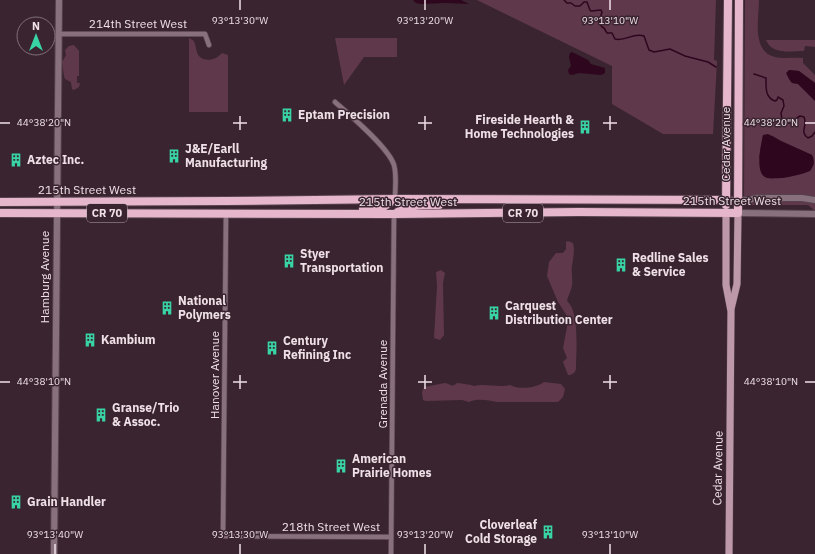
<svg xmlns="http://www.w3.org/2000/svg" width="815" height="554" viewBox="0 0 815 554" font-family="'IBM Plex Sans',sans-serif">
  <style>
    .green { fill: #60384c; fill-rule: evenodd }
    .water { fill: #2e061e }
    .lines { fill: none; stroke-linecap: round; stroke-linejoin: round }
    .stream { stroke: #2e061e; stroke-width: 1.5 }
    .minor-casing { stroke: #56424c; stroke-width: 6 }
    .tertiary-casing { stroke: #56424c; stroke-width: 8 }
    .secondary-casing { stroke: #56424c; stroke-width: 8 }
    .primary-casing { stroke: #56424c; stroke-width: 10 }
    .minor { stroke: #88717c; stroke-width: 4.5 }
    .tertiary { stroke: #88717c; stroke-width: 6 }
    .secondary { stroke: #bc98a9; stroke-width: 7 }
    .primary { stroke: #e5b6cc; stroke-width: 8 }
    .ticks { fill: none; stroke: #efe0e7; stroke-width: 1.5 }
    .labels { text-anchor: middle; stroke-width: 3; stroke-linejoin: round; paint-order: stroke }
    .shield { fill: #39242f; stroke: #b8a8b0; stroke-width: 1 }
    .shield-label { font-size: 11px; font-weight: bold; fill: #efe0e7 }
    .street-label { font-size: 12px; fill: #efe0e7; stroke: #39242f }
    .poi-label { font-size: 12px; font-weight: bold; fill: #efe0e7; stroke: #39242f; text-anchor: start }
    .ticks-label { font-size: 10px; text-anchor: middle; fill: #efe0e7; stroke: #39242f; stroke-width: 3; stroke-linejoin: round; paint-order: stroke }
  </style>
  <rect width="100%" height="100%" fill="#39242f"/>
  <!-- green -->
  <g class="green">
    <path d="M477,0H716L714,60L717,61L713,134H663L612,104V66Z"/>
    <path d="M745,0H759C759,18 751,51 775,57C784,59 794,57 803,58V63L815,75V83L799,71L789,70V79L792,83L798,84L815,101V211L808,205H744ZM763,135L773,136L781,141L812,155L814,164L810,171L759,158Z"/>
    <path d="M189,38L194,41C196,46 196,51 198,55C205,63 216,60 222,53L228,55V112H189Z"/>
    <path d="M335,38H397V57H364L344,85Z"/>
    <path d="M766,40H815V47L805,46L804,51C791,51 772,55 766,40Z"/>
    <path d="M74,45L79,51V76H77V83H80L79,87L74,90L72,89L71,82L65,79L64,76L62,62L66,55L65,50L69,46Z"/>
    <path d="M568,241L573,243C575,250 573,259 572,266C571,272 573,279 572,286C571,291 568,296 567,301C580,312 576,353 576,369C575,373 572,375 568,375L563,362L567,358L563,348L567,327V316L558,302L547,276L549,262L556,253H563L566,249V242Z"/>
    <path d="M441,270L445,273L443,283L444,335L440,340L434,338L437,286L436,272Z"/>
    <path d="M544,382L561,384L565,389L563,397L558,402H497C488,400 477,398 469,402L462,400L426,401L423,400L422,392L424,387L445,383C451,384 451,388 457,383C463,384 469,384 474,386C485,383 499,388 510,385C519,390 536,388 544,382Z"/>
  </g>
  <!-- water -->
  <g class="water">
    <path d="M413,0H461L469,4L445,3L421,4L416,3Z"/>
    <path d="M572,52L588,60L591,64L605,68V73L601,75L579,73L572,75L569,74L568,70L571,66L569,57L570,53Z"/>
    <path d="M789,70L799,71L815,83V101L798,84L792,83L789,79L786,73Z"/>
    <path d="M768,134L781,141L812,155C815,161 814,165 810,171C801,175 792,176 783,178C778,178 772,179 767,178C754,174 761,145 763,135Z"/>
  </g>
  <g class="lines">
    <!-- stream -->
    <g class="stream">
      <path d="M564,0L567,3H571L575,6H580L584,2H587L590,10L591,11L601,10L602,12L599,22L602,27L604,28L607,33H612L615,39C625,42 633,32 644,36L649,50L654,52L670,49L685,56L708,62L716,67"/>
      <path d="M754,74L766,78C766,87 765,98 775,101L777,100L778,97L783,100L784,106L781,113L782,120L789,123L800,116L804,117C808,126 799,132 808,138L812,136L815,132"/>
    </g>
    <!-- minor casing -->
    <g class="minor-casing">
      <g id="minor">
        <path d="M59,34H205L209,45"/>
        <path d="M335,102C350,115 389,148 394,165C397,176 395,188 395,199"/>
        <path d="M226,213L223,536L391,537"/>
        <path d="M391,554L394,214"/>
      </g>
    </g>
    <!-- tertiary casing -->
    <g class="tertiary-casing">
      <g id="tertiary">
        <path d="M726,200H749L755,198H802L815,200"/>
        <path d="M738,213L815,214"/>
        <path d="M54,554L59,0"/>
      </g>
    </g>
    <!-- secondary casing -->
    <g class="secondary-casing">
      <g id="secondary">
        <path d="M726,213V285L731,311L729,554"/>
        <path d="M731,309L737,284L738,213"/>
      </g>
    </g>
    <!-- primary casing -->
    <g class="primary-casing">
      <g id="primary">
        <path d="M0,202L226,201L395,199L726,200"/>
        <path d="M726,205L728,0"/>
        <path d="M363,209L382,208L395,199"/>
        <path d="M0,213L394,214L578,212L738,213L739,0"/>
        <path d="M395,214C407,204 425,205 439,205"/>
      </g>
    </g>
    <!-- minor -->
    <use href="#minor" class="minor"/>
    <!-- tertiary -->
    <use href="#tertiary" class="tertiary"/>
    <!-- secondary -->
    <use href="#secondary" class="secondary"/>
    <!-- primary -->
    <use href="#primary" class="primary"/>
  </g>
  <!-- ticks -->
  <path class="ticks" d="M240,0V10M425,0V10M610,0V10M240,116V130M425,116V130M610,116V130M0,123H10M233,123H247M418,123H432M603,123H617M805,123H815M240,375V389M425,375V389M610,375V389M0,382H10M233,382H247M418,382H432M603,382H617M805,382H815M55,544V554M240,544V554M425,544V554M610,544V554"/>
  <!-- icons -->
  <defs>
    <g id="building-bare" transform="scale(1.08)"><path d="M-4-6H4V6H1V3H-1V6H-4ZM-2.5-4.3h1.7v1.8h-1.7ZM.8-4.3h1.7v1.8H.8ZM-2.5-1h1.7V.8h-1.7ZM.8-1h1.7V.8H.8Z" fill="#38d4a6" stroke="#39242f" stroke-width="2.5" paint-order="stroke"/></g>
  </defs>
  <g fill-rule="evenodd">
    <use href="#building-bare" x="287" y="115"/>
    <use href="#building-bare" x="585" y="127"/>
    <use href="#building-bare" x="174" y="156"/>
    <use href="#building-bare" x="16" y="160"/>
    <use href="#building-bare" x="289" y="261"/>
    <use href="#building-bare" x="621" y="265"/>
    <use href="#building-bare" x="167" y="308"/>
    <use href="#building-bare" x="494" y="313"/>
    <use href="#building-bare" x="90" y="340"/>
    <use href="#building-bare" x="272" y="348"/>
    <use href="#building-bare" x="101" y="415"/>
    <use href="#building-bare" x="341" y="466"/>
    <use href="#building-bare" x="16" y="502"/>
    <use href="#building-bare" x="548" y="532"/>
  </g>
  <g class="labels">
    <!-- shield labels -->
    <g class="shield">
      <rect x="87" y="204" width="40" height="18" rx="3"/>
      <rect x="503" y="204" width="40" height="18" rx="3"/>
    </g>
    <g class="shield-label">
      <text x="107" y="217">CR 70</text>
      <text x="523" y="217">CR 70</text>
    </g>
    <!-- street labels -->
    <g class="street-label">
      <text x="138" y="28">214th Street West</text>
      <text transform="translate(726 144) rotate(-90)" y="4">Cedar Avenue</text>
      <text x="87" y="194">215th Street West</text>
      <text x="732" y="205">215th Street West</text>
      <text x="408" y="206">215th Street West</text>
      <text transform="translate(45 277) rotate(-90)" y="4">Hamburg Avenue</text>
      <text transform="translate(215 375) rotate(-90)" y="4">Hanover Avenue</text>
      <text transform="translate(383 384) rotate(-90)" y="4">Grenada Avenue</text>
      <text transform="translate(718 468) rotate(-89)" y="4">Cedar Avenue</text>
      <text x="331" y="531">218th Street West</text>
    </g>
    <!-- poi labels -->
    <g class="poi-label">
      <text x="298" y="119">Eptam Precision</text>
      <text x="574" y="124" text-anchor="end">Fireside Hearth &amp;<tspan x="574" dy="14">Home Technologies</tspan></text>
      <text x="185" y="153">J&amp;E/Earll<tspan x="185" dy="14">Manufacturing</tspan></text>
      <text x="27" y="164">Aztec Inc.</text>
      <text x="300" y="258">Styer<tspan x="300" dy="14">Transportation</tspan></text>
      <text x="632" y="262">Redline Sales<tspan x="632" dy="14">&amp; Service</tspan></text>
      <text x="178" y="305">National<tspan x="178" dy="14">Polymers</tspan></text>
      <text x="505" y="310">Carquest<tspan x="505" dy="14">Distribution Center</tspan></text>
      <text x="101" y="344">Kambium</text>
      <text x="283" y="345">Century<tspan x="283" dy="14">Refining Inc</tspan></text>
      <text x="112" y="412">Granse/Trio<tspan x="112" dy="14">&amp; Assoc.</tspan></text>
      <text x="352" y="463">American<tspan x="352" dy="14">Prairie Homes</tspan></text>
      <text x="27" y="506">Grain Handler</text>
      <text x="537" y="529" text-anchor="end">Cloverleaf<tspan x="537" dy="14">Cold Storage</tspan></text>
    </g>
  </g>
  <g class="ticks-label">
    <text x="240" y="24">93°13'30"W</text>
    <text x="425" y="24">93°13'20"W</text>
    <text x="610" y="24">93°13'10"W</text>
    <text x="44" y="126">44°38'20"N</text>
    <text x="771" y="126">44°38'20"N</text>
    <text x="44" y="385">44°38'10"N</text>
    <text x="771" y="385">44°38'10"N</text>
    <text x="55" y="538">93°13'40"W</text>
    <text x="240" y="538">93°13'30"W</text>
    <text x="425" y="538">93°13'20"W</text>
    <text x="610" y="538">93°13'10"W</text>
  </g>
  <!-- north arrow -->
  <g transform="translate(36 36)"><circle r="19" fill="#39242f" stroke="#826f79"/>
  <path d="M0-3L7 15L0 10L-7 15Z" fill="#38d4a6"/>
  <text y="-6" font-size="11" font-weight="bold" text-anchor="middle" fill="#efe0e7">N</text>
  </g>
</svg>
